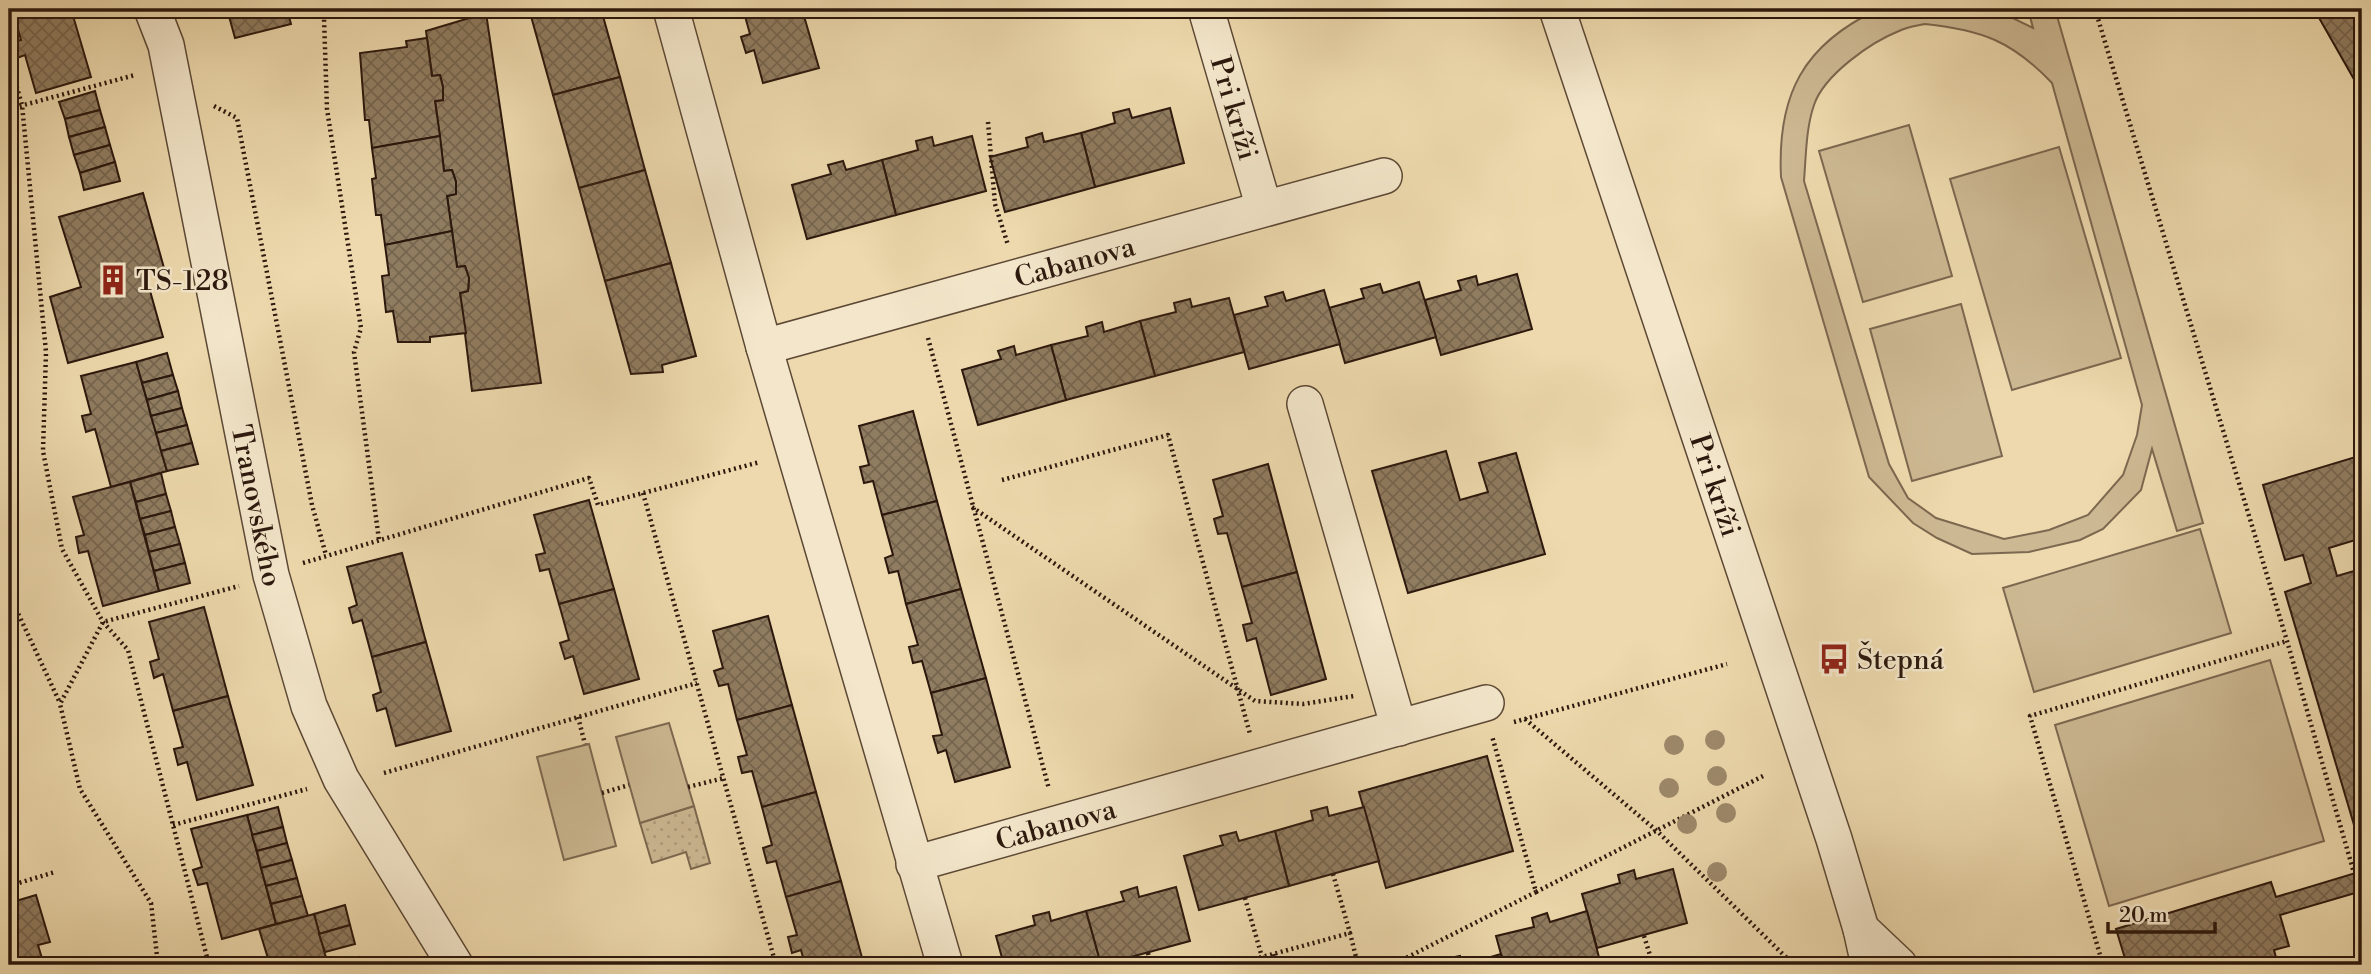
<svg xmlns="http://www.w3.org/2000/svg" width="2371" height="974" viewBox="0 0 2371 974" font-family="'Libre Bodoni',serif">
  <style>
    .park { fill: url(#park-dots); stroke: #7c6850; stroke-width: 2 }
    .pitch { fill: #ccb892; stroke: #7c6850; stroke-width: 2; fill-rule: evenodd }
    .building { fill: url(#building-cross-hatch); stroke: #2c180d; stroke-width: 2 }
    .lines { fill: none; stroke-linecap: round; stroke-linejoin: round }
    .minor-casing { stroke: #5c4835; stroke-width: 38 }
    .path { stroke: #2c180d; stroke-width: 4.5; stroke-dasharray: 2 3.5; stroke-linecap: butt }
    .minor { stroke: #f3e6ca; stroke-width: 35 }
    .tree { fill: #9d896b }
    .labels { text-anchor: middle; stroke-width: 5; stroke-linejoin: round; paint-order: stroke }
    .street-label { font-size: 28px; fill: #2c180d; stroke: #f3e6ca }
    .poi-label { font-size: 28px; fill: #2c180d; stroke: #f3e6ca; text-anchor: start }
  </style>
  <defs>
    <pattern id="park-dots" width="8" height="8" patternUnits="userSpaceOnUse" patternTransform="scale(1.75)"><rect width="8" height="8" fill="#ccb892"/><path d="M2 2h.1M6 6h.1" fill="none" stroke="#af9d7d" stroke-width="1.8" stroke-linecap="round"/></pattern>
    <pattern id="building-cross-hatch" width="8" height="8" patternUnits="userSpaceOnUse" patternTransform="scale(1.75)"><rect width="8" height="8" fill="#907c60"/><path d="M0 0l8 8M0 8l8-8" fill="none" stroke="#76654e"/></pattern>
  </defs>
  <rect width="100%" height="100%" fill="#edd9ad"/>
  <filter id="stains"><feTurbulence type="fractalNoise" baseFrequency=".00286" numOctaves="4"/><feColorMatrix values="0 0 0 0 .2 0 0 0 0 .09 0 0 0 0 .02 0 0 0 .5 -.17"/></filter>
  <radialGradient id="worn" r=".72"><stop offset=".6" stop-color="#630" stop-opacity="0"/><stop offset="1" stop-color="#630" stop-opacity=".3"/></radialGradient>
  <!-- park -->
  <path class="park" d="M694,806L710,863L691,869L686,852L652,863L640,823Z"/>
  <!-- pitch -->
  <g class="pitch">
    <path d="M1879,9H1994L2033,28L2028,9H2055L2203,523L2177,531L2152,449L2141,490L2103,529L2080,540L2029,552L1972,554L1937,538L1913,523L1869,477L1781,177C1777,95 1803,44 1879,9ZM1925,24C1982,30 2012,41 2052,83L2142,405L2137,435L2123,475L2088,515L2049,530L2004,539L1936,518L1908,498L1889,464L1804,181C1806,156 1806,128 1814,105C1824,75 1871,42 1899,31C1907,27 1916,26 1925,24Z"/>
    <path d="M1909,125L1952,276L1863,302L1819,151Z"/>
    <path d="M2059,147L2121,358L2012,390L1950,179Z"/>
    <path d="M1961,304L2002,456L1912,481L1870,329Z"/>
    <path d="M2200,529L2231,633L2034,692L2003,588Z"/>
    <path d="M2270,660L2324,841L2109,906L2055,725Z"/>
    <path d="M669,723L694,806L640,823L616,737Z"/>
    <path d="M589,744L616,846L564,860L537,757Z"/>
  </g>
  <!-- building -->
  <g class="building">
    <path d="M12,9H71L91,77L36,93L25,55L17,58L12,42L21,40Z"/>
    <path d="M227,9H287L291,24L235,38Z"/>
    <path d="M529,9H601L620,77L553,95Z"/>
    <path d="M743,9H802L819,68L763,83L754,50L746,53L741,37L750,34Z"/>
    <path d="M2314,9H2362V86L2359,88Z"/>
    <path d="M486,13L541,383L472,391L460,293L468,291L469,278L465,266L457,267L447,196L456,194V182L452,170L444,171L435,101L443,100V87L440,75L432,76L426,31Z"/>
    <path d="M427,38L432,76L440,75L443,87V100L435,101L440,136L372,148L369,120H365L360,53L407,47L406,41Z"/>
    <path d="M620,77L645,170L579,188L553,95Z"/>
    <path d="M95,91L100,110L65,119L59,102Z"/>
    <path d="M1170,108L1184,163L1095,187L1081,133L1115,123L1113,113L1129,109L1132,118Z"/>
    <path d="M100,110L105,127L69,137L65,119Z"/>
    <path d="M105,127L110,145L74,155L69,137Z"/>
    <path d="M1042,133L1044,142L1081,133L1095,187L1005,212L990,157L1028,147L1026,138Z"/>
    <path d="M440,136L444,171L452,170L456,182V194L447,196L452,231L385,245L381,215H376L372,179L376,178L372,148Z"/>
    <path d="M972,136L986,191L896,215L882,160L918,150L916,141L932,137L934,146Z"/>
    <path d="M110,145L115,162L80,173L74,155Z"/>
    <path d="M882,160L896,215L807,239L792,185L831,174L828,165L843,161L846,170Z"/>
    <path d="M115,162L120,181L84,190L80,173Z"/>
    <path d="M645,170L671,263L605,281L579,188Z"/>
    <path d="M143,193L164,268L145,273L163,337L68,363L50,297L81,287L59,217Z"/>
    <path d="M452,231L457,267L465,266L469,278L468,291L460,293L466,333L430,337V342H398L393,311L386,312L382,276L389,275L385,245Z"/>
    <path d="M671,263L696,356L662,365L663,372L631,374L605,281Z"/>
    <path d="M1517,274L1532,329L1441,355L1425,300L1461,290L1458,281L1476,276L1478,285Z"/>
    <path d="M1419,282L1436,337L1345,363L1329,308L1364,298L1361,289L1380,284L1383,293Z"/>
    <path d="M1324,290L1340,344L1249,369L1234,315L1268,306L1265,297L1283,292L1286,301Z"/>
    <path d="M1229,298L1244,352L1155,376L1140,321L1176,312L1174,303L1190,299L1192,307Z"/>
    <path d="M1140,321L1155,376L1066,400L1051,345L1088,336L1086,327L1102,322L1104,332Z"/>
    <path d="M1051,345L1066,400L978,425L962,370L1001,359L998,351L1014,346L1016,355Z"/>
    <path d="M167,353L173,375L142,383L136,362Z"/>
    <path d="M136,362L167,471L111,487L95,429L86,432L82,416L91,414L81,376Z"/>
    <path d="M173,375L178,391L147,400L142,383Z"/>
    <path d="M178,391L182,408L151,416L147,400Z"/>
    <path d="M182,408L187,425L156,433L151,416Z"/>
    <path d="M913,411L937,501L882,515L873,481L864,483L860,467L869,465L859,426Z"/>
    <path d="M187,425L192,443L161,451L156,433Z"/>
    <path d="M192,443L198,464L167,471L161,451Z"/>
    <path d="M1446,451L1460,500L1488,492L1479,463L1516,453L1545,554L1408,593L1372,471Z"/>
    <path d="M2362,455V538L2329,548L2337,576L2361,569L2362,572V852L2285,592L2311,583L2303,555L2285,560L2263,485Z"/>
    <path d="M1268,464L1297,572L1242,587L1227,533L1218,534L1214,519L1223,516L1213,480Z"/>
    <path d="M161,473L166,494L136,502L130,482Z"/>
    <path d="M130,482L159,591L103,606L88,551L79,553L76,537L84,535L73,497Z"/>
    <path d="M166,494L171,511L140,519L136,502Z"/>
    <path d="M589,500L614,589L559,604L549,569L540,571L536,555L545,553L534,515Z"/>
    <path d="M937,501L961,589L906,604L898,571L889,573L885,558L893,555L882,515Z"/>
    <path d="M171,511L175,527L145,535L140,519Z"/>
    <path d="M175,527L180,544L149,552L145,535Z"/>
    <path d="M180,544L185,563L154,571L149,552Z"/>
    <path d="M402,553L426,642L372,657L362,620L353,623L349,608L357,605L347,567Z"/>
    <path d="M185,563L190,583L159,591L154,571Z"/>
    <path d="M1297,572L1326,679L1271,695L1256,638L1247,641L1243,625L1252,623L1242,587Z"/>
    <path d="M614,589L639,679L584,694L573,656L565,659L560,643L569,640L559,604Z"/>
    <path d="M961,589L986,678L931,693L922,661L913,663L909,647L918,645L906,604Z"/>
    <path d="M204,607L228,696L173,711L163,674L154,678L150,662L159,659L149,622Z"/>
    <path d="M768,616L792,705L737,720L728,684L719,686L714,671L723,668L713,631Z"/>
    <path d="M426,642L451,731L396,746L386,708L377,711L373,695L381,692L372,657Z"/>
    <path d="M986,678L1010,767L955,782L946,750L938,753L933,736L942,735L931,693Z"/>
    <path d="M228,696L253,785L197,800L187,762L178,765L174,749L183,747L173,711Z"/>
    <path d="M792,705L816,792L762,807L752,771L742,773L738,757L747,755L737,720Z"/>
    <path d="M1487,756L1513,851L1386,888L1359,792Z"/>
    <path d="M816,792L841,881L786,897L776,861L767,863L763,848L772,845L762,807Z"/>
    <path d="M278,807L283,827L252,835L247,815Z"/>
    <path d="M1327,807L1329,816L1364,807L1379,861L1289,886L1275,831L1313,820L1311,811Z"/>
    <path d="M247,815L276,924L222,939L207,883L198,885L193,870L202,867L191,829Z"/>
    <path d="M283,827L287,843L257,851L252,835Z"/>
    <path d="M1275,831L1289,886L1199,910L1184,856L1223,845L1220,836L1236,832L1239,841Z"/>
    <path d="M287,843L292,860L261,868L257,851Z"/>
    <path d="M292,860L297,878L266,886L261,868Z"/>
    <path d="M1673,869L1687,923L1597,948L1582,894L1620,883L1618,875L1634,870L1636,879Z"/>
    <path d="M2362,871V891L2280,915L2289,946L2274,950L2278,965H2127L2116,929L2271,882L2276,897Z"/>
    <path d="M297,878L302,896L271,904L266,886Z"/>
    <path d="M841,881L864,965H805L801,950L792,953L788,937L797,935L786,897Z"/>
    <path d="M1137,887L1139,897L1176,887L1190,941L1101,965L1086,911L1124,901L1121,892Z"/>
    <path d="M36,895L50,942L38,945L44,965H13L9,954V903Z"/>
    <path d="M302,896L308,916L276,924L271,904Z"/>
    <path d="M345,905L350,925L319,934L314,914Z"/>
    <path d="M1086,911L1101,965H1004L996,936L1035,925L1033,916L1049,912L1051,921Z"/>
    <path d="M1587,911L1601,965H1504L1496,936L1534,927L1532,918L1547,913L1550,922Z"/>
    <path d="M314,914L328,965H270L259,929Z"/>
    <path d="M350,925L355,944L325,952L319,934Z"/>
    <path d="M1501,954L1504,965H1446L1445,959L1460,956L1463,965Z"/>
    <path d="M359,957L361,965H331Z"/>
  </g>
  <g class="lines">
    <!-- minor casing -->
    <g class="minor-casing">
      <g id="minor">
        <path id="s1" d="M152,9L166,45L271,575L309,706L341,779L455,965"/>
        <path d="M671,9L764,347L945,965"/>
        <path id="s2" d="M1206,9L1264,208"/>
        <path id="s3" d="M1557,9L1834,839L1861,929L1869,965"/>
        <path id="s4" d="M764,347L1384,176"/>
        <path d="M1305,404L1399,728"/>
        <path id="s5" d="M914,864L1486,703"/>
        <path d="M1861,929L1899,965"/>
      </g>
    </g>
    <!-- path -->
    <g class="path">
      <path d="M322,9L324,18L327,109L361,328L354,352L379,540"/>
      <path d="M2095,9L2287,641L2354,873"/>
      <path d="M9,60L22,105L46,352L43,451L62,549L103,622L128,650L209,965"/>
      <path d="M214,106L237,118L312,505L326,555"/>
      <path d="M9,109L135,75"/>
      <path d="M988,122L995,204L1008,245"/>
      <path d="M928,338L1049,789"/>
      <path d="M1002,480L1168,435L1250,734"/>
      <path d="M643,493L776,965"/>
      <path d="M972,507L1255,701L1303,704L1354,696"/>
      <path d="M303,563L589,478L598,505L760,462"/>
      <path d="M9,594L60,703"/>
      <path d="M578,717L585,744"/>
      <path d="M1525,719L1657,831L1794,965"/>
      <path d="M1514,722L1727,664"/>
      <path d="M384,773L697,683"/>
      <path d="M688,787L724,778"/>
      <path d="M602,793L629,785"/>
      <path d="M173,825L307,789"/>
      <path d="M1333,874L1350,933"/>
      <path d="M9,886L55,872"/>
      <path d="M1536,892L1763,776"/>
      <path d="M1245,898L1262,957"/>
      <path d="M1644,936L1653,965"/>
      <path d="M1148,953L1151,965"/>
      <path d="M1274,954L1277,965"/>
      <path d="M158,965L151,903L80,789L60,704L103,622L239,586"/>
      <path d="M1233,965L1350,933L1358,965"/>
      <path d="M1392,965L1536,892L1492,736"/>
      <path d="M2103,965L2030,716L2287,641"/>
      <path d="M2111,965L2126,961"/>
    </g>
    <!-- minor -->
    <use href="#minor" class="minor"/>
  </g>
  <!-- trees -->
  <g class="tree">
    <circle cx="1715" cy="740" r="10"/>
    <circle cx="1674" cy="745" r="10"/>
    <circle cx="1717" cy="776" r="10"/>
    <circle cx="1669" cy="788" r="10"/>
    <circle cx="1726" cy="813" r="10"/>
    <circle cx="1687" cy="824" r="10"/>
    <circle cx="1717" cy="872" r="10"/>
  </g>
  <!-- icons -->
  <defs>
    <g id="building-bare" transform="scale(2.415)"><path d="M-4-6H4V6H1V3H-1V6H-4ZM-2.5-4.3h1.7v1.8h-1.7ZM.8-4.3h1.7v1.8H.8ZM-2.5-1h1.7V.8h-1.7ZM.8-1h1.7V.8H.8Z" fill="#8f2418" stroke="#f3e6ca" stroke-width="2.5" paint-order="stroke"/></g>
    <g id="bus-bare" transform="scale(2.415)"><path d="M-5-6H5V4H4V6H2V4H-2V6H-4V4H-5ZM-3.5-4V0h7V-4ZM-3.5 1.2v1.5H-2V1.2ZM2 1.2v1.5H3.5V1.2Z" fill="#8f2418" stroke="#f3e6ca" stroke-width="2.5" paint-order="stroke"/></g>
  </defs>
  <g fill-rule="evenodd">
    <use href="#building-bare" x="113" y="280"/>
    <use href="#bus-bare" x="1834" y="659"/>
  </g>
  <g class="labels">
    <!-- street labels -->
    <g class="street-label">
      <text dy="10" stroke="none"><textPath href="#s2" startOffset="103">Pri kríži</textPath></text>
      <text dy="10" stroke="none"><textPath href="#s4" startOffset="322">Cabanova</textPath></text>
      <text dy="10" stroke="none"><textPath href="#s3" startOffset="502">Pri kríži</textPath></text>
      <text dy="10" stroke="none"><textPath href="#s1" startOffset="508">Tranovského</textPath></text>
      <text dy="10" stroke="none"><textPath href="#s5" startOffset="147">Cabanova</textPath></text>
    </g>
    <!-- poi labels -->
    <g class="poi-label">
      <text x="136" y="290">TS-128</text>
      <text x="1857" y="669">Štepná</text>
    </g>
  </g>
  <!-- margin -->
  <rect width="2371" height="974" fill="none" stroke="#edd9ad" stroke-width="35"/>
  <rect x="10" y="10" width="2350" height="953" fill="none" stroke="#2c180d" stroke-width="3.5"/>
  <rect x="18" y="18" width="2336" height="939" fill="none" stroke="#2c180d" stroke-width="2"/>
  <!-- scale -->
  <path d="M2108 922v10h107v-10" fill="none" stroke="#2c180d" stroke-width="3.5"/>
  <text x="2119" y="922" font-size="21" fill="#2c180d" stroke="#f3e6ca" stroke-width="5" paint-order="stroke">20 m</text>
  <rect width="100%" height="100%" filter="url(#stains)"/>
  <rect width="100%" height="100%" fill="url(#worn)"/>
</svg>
